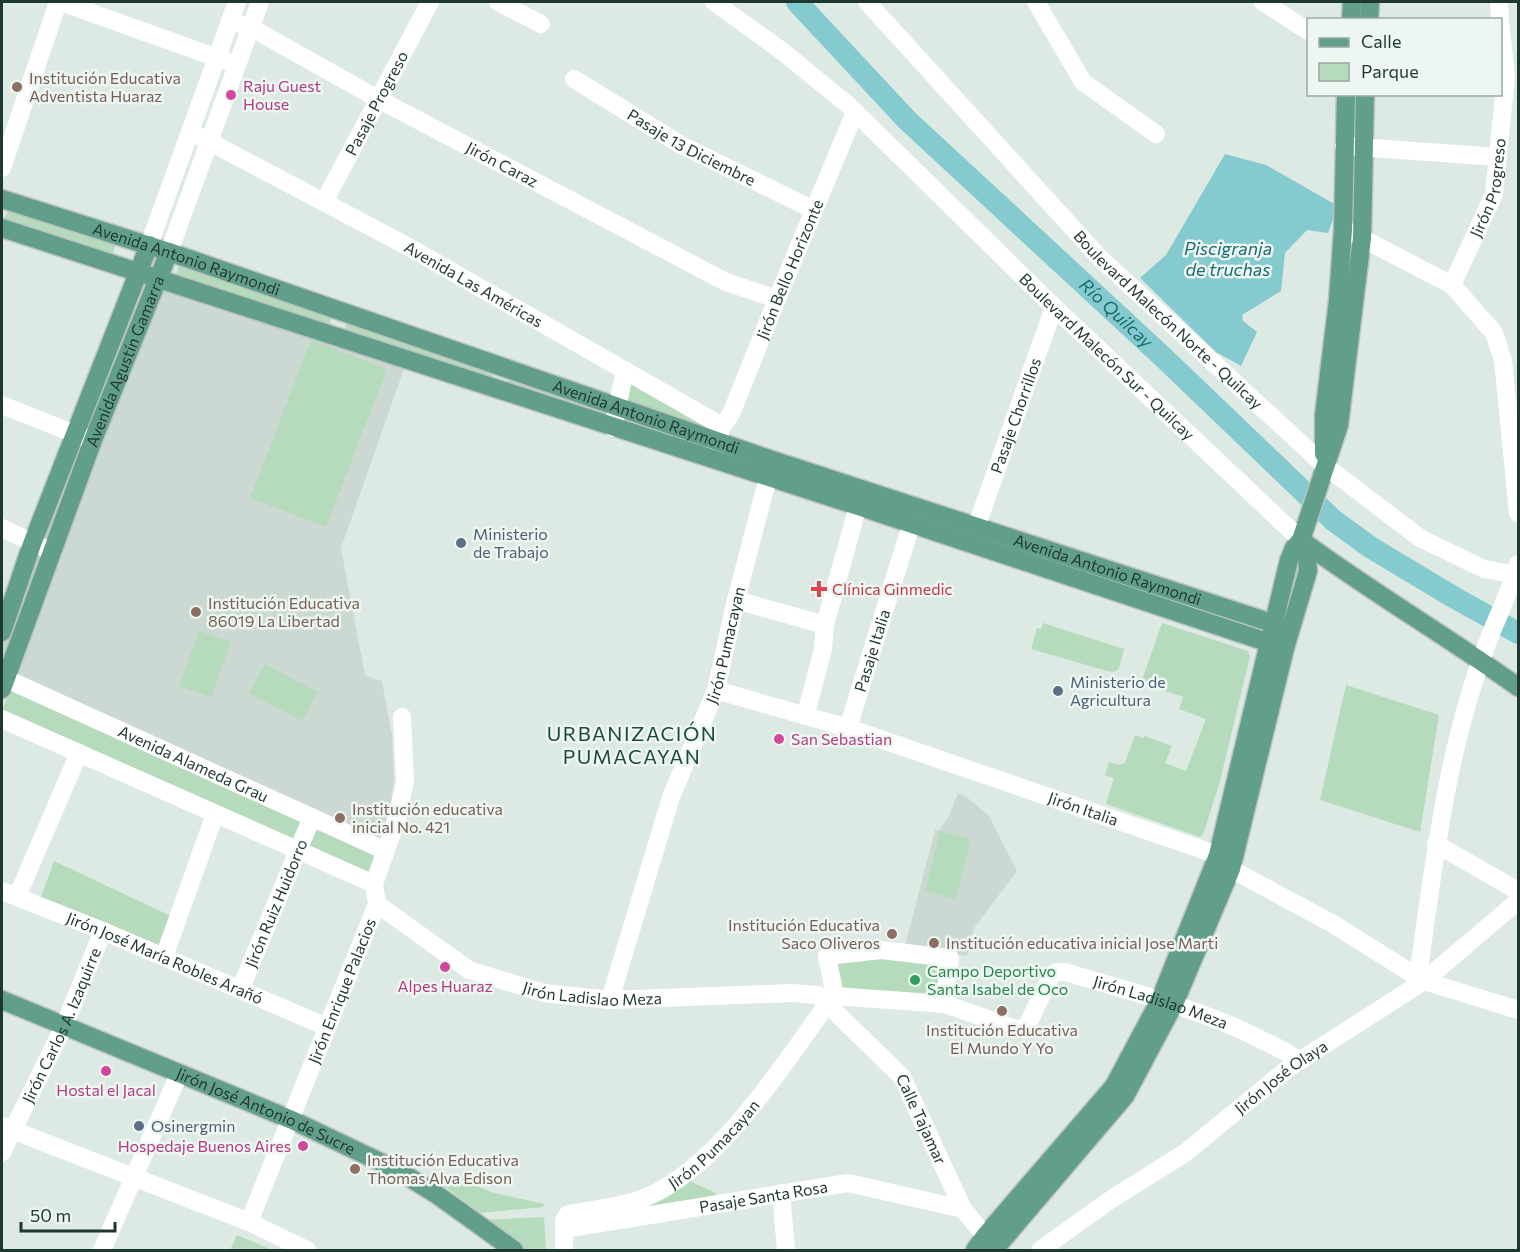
<svg xmlns="http://www.w3.org/2000/svg" width="1520" height="1252" viewBox="0 0 1520 1252" font-family="Commissioner,sans-serif">
  <style>
    .built { fill: #ccd9d2 }
    .green { fill: #b6dbbc }
    .water { fill: #84cacf }
    .lines { fill: none; stroke-linecap: round; stroke-linejoin: round }
    .stream { stroke: #84cacf; stroke-width: 4 }
    .river { stroke: #84cacf; stroke-width: 22 }
    .major-casing { stroke: #bcc3c1; stroke-width: 21 }
    .minor { stroke: #fff; stroke-width: 18 }
    .major { stroke: #629f8a; stroke-width: 18 }
    .education-dot { fill: #8d6e63; stroke: #edf6f1; stroke-width: 2 }
    .hotel-dot { fill: #d1479c; stroke: #edf6f1; stroke-width: 2 }
    .service-dot { fill: #5c6f8a; stroke: #edf6f1; stroke-width: 2 }
    .health-dot { fill: #e0444e; stroke: #edf6f1; stroke-width: 2 }
    .leisure-dot { fill: #2e9e5b; stroke: #edf6f1; stroke-width: 2 }
    .labels { text-anchor: middle; stroke-width: 5; stroke-linejoin: round; paint-order: stroke }
    .education-label { font-size: 16px; fill: #785e54; stroke: #edf6f1; text-anchor: start }
    .hotel-label { font-size: 16px; fill: #b23c85; stroke: #edf6f1; text-anchor: start }
    .street-label { font-size: 16px; fill: #1f382f; stroke: #edf6f1 }
    .service-label { font-size: 16px; fill: #4e5e75; stroke: #edf6f1; text-anchor: start }
    .health-label { font-size: 16px; fill: #be3a42; stroke: #edf6f1; text-anchor: start }
    .leisure-label { font-size: 16px; fill: #27864d; stroke: #edf6f1; text-anchor: start }
    .water-label { font-size: 18px; font-style: italic; fill: #1a6c73; stroke: #edf6f1 }
    .quarter-label { font-size: 20px; letter-spacing: 1.5px; fill: #1c4a3a; stroke: #edf6f1 }
  </style>
  <rect width="100%" height="100%" fill="#dde9e3"/>
  <!-- built -->
  <g class="built">
    <path d="M161,287L404,369L341,548L365,675L382,681L392,735L394,779L391,801L379,842L16,676Z"/>
    <path d="M958,793L969,799L989,816L1017,871L974,928L967,956L904,950L935,830H940L949,816Z"/>
  </g>
  <!-- green -->
  <g class="green">
    <path d="M9,208L116,243L111,259L3,223Z"/>
    <path d="M180,263L332,314L330,324L176,275Z"/>
    <path d="M135,286L145,290L90,430L81,428Z"/>
    <path d="M348,320L494,370L492,378L344,330Z"/>
    <path d="M311,340L387,369L326,527L250,498Z"/>
    <path d="M509,376L611,408L609,416L506,384Z"/>
    <path d="M630,382L707,428L623,404Z"/>
    <path d="M71,453L81,458L51,539L40,536Z"/>
    <path d="M33,552L44,554L2,667V642Z"/>
    <path d="M1043,623L1124,649L1119,668L1116,671L1111,672L1031,649L1037,628L1041,629Z"/>
    <path d="M1162,623L1248,651L1250,656L1220,781L1203,835L1200,837L1106,804L1114,778L1105,775L1109,762L1119,765L1125,763L1135,735L1143,738L1145,736L1172,746L1165,763L1186,771L1206,719L1179,709L1183,697L1141,683Z"/>
    <path d="M199,631L231,642L211,697L179,686Z"/>
    <path d="M265,664L318,692L302,721L249,693Z"/>
    <path d="M1346,685L1439,715L1420,832L1320,800Z"/>
    <path d="M11,689L304,820L294,841L2,711Z"/>
    <path d="M312,822L383,852L372,879L303,847Z"/>
    <path d="M940,831L971,839L956,899L925,891Z"/>
    <path d="M54,861L175,918L164,950L40,900Z"/>
    <path d="M891,954L944,963L942,998L840,990L836,959Z"/>
    <path d="M443,1177L468,1186L470,1183L494,1193L544,1204L543,1207L480,1213L439,1182Z"/>
    <path d="M685,1179L716,1193V1197L648,1209L645,1203Z"/>
    <path d="M544,1217L546,1250H523L482,1220Z"/>
    <path d="M237,1235L272,1250H230Z"/>
  </g>
  <!-- water -->
  <path class="water" d="M1225,154L1266,165L1338,206L1328,233L1307,230L1285,253L1281,291L1242,315L1243,321L1257,332L1241,366L1216,352L1140,278L1166,255Z"/>
  <g class="lines">
    <!-- stream -->
    <path class="stream" d="M1514,631L1518,628"/>
    <!-- river -->
    <path class="river" id="s1" d="M797,2L907,120L1164,358L1333,520L1370,547L1455,598L1518,633"/>
    <!-- major casing -->
    <g class="major-casing">
      <g id="major">
        <path d="M1351,20L1352,2"/>
        <path d="M1369,20L1370,2"/>
        <path id="s24" d="M2,199L169,252L772,460L1290,629"/>
        <path d="M2,228L858,506L1285,648"/>
        <path d="M1324,454V415L1338,300L1343,229L1346,94"/>
        <path d="M1301,540C1371,592 1447,636 1518,687"/>
        <path d="M2,632L32,544L149,245"/>
        <path id="s25" d="M2,689L93,440L169,252"/>
        <path id="s26" d="M2,1000L292,1120L399,1171L436,1194L514,1250"/>
        <path d="M975,1250L985,1236L1114,1086L1160,1000L1218,855L1289,560L1294,548L1301,540L1339,425L1362,238L1365,94"/>
        <path d="M994,1250L1125,1096L1174,1004L1231,869L1285,648L1308,571L1307,555L1301,540"/>
      </g>
    </g>
    <!-- minor -->
    <g class="minor">
      <path d="M61,2L226,61"/>
      <path d="M498,2L541,24"/>
      <path id="s2" d="M714,2L782,51L848,105L1054,307L1301,540"/>
      <path id="s3" d="M867,2L1099,257L1324,465L1420,538L1484,569L1518,575"/>
      <path d="M1036,2L1083,82L1156,134"/>
      <path d="M1263,2L1308,31"/>
      <path d="M1499,2L1500,20"/>
      <path id="s4" d="M230,21L250,27L378,99L726,282L777,299"/>
      <path id="s5" d="M574,79L681,145L814,210"/>
      <path id="s6" d="M191,132L405,245L722,426L714,455"/>
      <path d="M1344,146L1498,157"/>
      <path d="M2,168L58,2"/>
      <path id="s7" d="M324,202L430,2"/>
      <path d="M1350,232L1452,285L1494,333L1503,360L1518,513"/>
      <path d="M149,245L237,2"/>
      <path d="M169,252L260,2"/>
      <path id="s8" d="M1452,285L1494,194L1506,77L1500,21"/>
      <path d="M2,405L88,439"/>
      <path id="s9" d="M722,426L731,414L777,299L855,112"/>
      <path d="M613,428L625,370"/>
      <path id="s10" d="M977,525L1054,307"/>
      <path d="M2,528L52,552"/>
      <path d="M736,600L825,625"/>
      <path id="s11" d="M2,677L386,851"/>
      <path id="s12" d="M716,690L848,728L1218,855L1231,869L1333,924L1424,981L1518,1010"/>
      <path d="M806,714L823,649L825,625L858,506"/>
      <path d="M2,719L374,884"/>
      <path id="s13" d="M848,728L916,509"/>
      <path d="M1436,844L1518,891"/>
      <path id="s14" d="M2,891L103,931L327,1027"/>
      <path d="M17,897L79,753"/>
      <path id="s15" d="M377,904L469,970L544,993L610,1000L792,993L818,995L902,1077L963,1209L994,1247"/>
      <path d="M164,957L215,814"/>
      <path d="M1418,977C1435,854 1449,727 1500,612C1505,600 1510,586 1516,574L1518,564"/>
      <path id="s16" d="M240,990L312,817"/>
      <path id="s17" d="M835,996L945,1004L1016,1029H1024L1029,1022L1051,975L1057,972H1065C1131,992 1199,1008 1260,1039C1274,1046 1288,1052 1300,1061"/>
      <path id="s18" d="M610,1000L671,797L716,690L736,600L772,462"/>
      <path d="M2,1126L249,1222L307,1250"/>
      <path id="s19" d="M2,1152L64,1026L103,931"/>
      <path d="M781,1193L786,1250"/>
      <path id="s20" d="M249,1222L377,904L374,884L397,819L405,781L402,717"/>
      <path id="s21" d="M564,1229L848,1183L963,1209"/>
      <path d="M102,1250L179,1074"/>
      <path id="s22" d="M564,1250V1220L568,1214C595,1209 624,1207 649,1196C722,1163 782,1066 828,1003L835,996L827,956L881,950L950,958L944,1004"/>
      <path id="s23" d="M1040,1250L1113,1198L1185,1153L1290,1067L1424,981L1518,901"/>
    </g>
    <!-- major -->
    <use href="#major" class="major"/>
  </g>
  <!-- markers -->
  <g class="education-dot">
    <circle cx="17" cy="87" r="6"/>
    <circle cx="196" cy="612" r="6"/>
    <circle cx="340" cy="818" r="6"/>
    <circle cx="892" cy="934" r="6"/>
    <circle cx="934" cy="943" r="6"/>
    <circle cx="1002" cy="1011" r="6"/>
    <circle cx="355" cy="1169" r="6"/>
  </g>
  <g class="hotel-dot">
    <circle cx="231" cy="95" r="6"/>
    <circle cx="779" cy="739" r="6"/>
    <circle cx="445" cy="967" r="6"/>
    <circle cx="106" cy="1071" r="6"/>
    <circle cx="303" cy="1146" r="6"/>
  </g>
  <g class="service-dot">
    <circle cx="461" cy="543" r="6"/>
    <circle cx="1058" cy="691" r="6"/>
    <circle cx="139" cy="1126" r="6"/>
  </g>
  <path class="health-dot" d="M816 580h6v6h6v6h-6v6h-6v-6h-6v-6h6z"/>
  <circle class="leisure-dot" cx="915" cy="980" r="6"/>
  <g class="labels">
    <!-- education labels -->
    <g class="education-label">
      <text x="29" y="84">Institución Educativa<tspan x="29" dy="18">Adventista Huaraz</tspan></text>
      <text x="208" y="609">Institución Educativa<tspan x="208" dy="18">86019 La Libertad</tspan></text>
      <text x="352" y="815">Institución educativa<tspan x="352" dy="18">inicial No. 421</tspan></text>
      <text x="880" y="931" text-anchor="end">Institución Educativa<tspan x="880" dy="18">Saco Oliveros</tspan></text>
      <text x="946" y="949">Institución educativa inicial Jose Marti</text>
      <text x="1002" y="1036" text-anchor="middle">Institución Educativa<tspan x="1002" dy="18">El Mundo Y Yo</tspan></text>
      <text x="367" y="1166">Institución Educativa<tspan x="367" dy="18">Thomas Alva Edison</tspan></text>
    </g>
    <!-- hotel labels -->
    <g class="hotel-label">
      <text x="243" y="92">Raju Guest<tspan x="243" dy="18">House</tspan></text>
      <text x="791" y="745">San Sebastian</text>
      <text x="445" y="992" text-anchor="middle">Alpes Huaraz</text>
      <text x="106" y="1096" text-anchor="middle">Hostal el Jacal</text>
      <text x="291" y="1152" text-anchor="end">Hospedaje Buenos Aires</text>
    </g>
    <!-- street labels -->
    <g class="street-label">
      <text dy="6" stroke="none"><textPath href="#s7" startOffset="112">Pasaje Progreso</textPath></text>
      <text dy="6" stroke="none"><textPath href="#s5" startOffset="136">Pasaje 13 Diciembre</textPath></text>
      <text dy="6" stroke="none"><textPath href="#s4" startOffset="308">Jirón Caraz</textPath></text>
      <text dy="6" stroke="none"><textPath href="#s8" startOffset="105">Jirón Progreso</textPath></text>
      <text dy="6" stroke="none"><textPath href="#s24" startOffset="194">Avenida Antonio Raymondi</textPath></text>
      <text dy="6" stroke="none"><textPath href="#s9" startOffset="171">Jirón Bello Horizonte</textPath></text>
      <text dy="6" stroke="none"><textPath href="#s6" startOffset="321">Avenida Las Américas</textPath></text>
      <text dy="6" stroke="none"><textPath href="#s3" startOffset="438">Boulevard Malecón Norte - Quilcay</textPath></text>
      <text dy="6" stroke="none"><textPath href="#s2" startOffset="530">Boulevard Malecón Sur - Quilcay</textPath></text>
      <text dy="6" stroke="none"><textPath href="#s25" startOffset="350">Avenida Agustín Gamarra</textPath></text>
      <text dy="6" stroke="none"><textPath href="#s24" startOffset="680">Avenida Antonio Raymondi</textPath></text>
      <text dy="6" stroke="none"><textPath href="#s10" startOffset="116">Pasaje Chorrillos</textPath></text>
      <text dy="6" stroke="none"><textPath href="#s24" startOffset="1166">Avenida Antonio Raymondi</textPath></text>
      <text dy="6" stroke="none"><textPath href="#s18" startOffset="374">Jirón Pumacayan</textPath></text>
      <text dy="6" stroke="none"><textPath href="#s13" startOffset="81">Pasaje Italia</textPath></text>
      <text dy="6" stroke="none"><textPath href="#s11" startOffset="210">Avenida Alameda Grau</textPath></text>
      <text dy="6" stroke="none"><textPath href="#s12" startOffset="386">Jirón Italia</textPath></text>
      <text dy="6" stroke="none"><textPath href="#s16" startOffset="94">Jirón Ruiz Huidorro</textPath></text>
      <text dy="6" stroke="none"><textPath href="#s14" startOffset="176">Jirón José María Robles Arañó</textPath></text>
      <text dy="6" stroke="none"><textPath href="#s20" startOffset="249">Jirón Enrique Palacios</textPath></text>
      <text dy="6" stroke="none"><textPath href="#s15" startOffset="240">Jirón Ladislao Meza</textPath></text>
      <text dy="6" stroke="none"><textPath href="#s17" startOffset="369">Jirón Ladislao Meza</textPath></text>
      <text dy="6" stroke="none"><textPath href="#s19" startOffset="140">Jirón Carlos A. Izaquirre</textPath></text>
      <text dy="6" stroke="none"><textPath href="#s23" startOffset="297">Jirón José Olaya</textPath></text>
      <text dy="6" stroke="none"><textPath href="#s26" startOffset="286">Jirón José Antonio de Sucre</textPath></text>
      <text dy="6" stroke="none"><textPath href="#s15" startOffset="630">Calle Tajamar</textPath></text>
      <text dy="6" stroke="none"><textPath href="#s22" startOffset="204">Jirón Pumacayan</textPath></text>
      <text dy="6" stroke="none"><textPath href="#s21" startOffset="202">Pasaje Santa Rosa</textPath></text>
    </g>
    <!-- service labels -->
    <g class="service-label">
      <text x="473" y="540">Ministerio<tspan x="473" dy="18">de Trabajo</tspan></text>
      <text x="1070" y="688">Ministerio de<tspan x="1070" dy="18">Agricultura</tspan></text>
      <text x="151" y="1132">Osinergmin</text>
    </g>
    <!-- health labels -->
    <g class="health-label">
      <text x="832" y="595">Clínica Ginmedic</text>
    </g>
    <!-- leisure labels -->
    <g class="leisure-label">
      <text x="927" y="977">Campo Deportivo<tspan x="927" dy="18">Santa Isabel de Oco</tspan></text>
    </g>
    <!-- water labels -->
    <g class="water-label">
      <text x="1228" y="255">Piscigranja<tspan x="1228" dy="21">de truchas</tspan></text>
      <text dy="6" stroke="none"><textPath href="#s1" startOffset="446">Río Quilcay</textPath></text>
    </g>
    <!-- quarter labels -->
    <g class="quarter-label">
      <text x="632" y="741">URBANIZACIÓN<tspan x="632" dy="23">PUMACAYAN</tspan></text>
    </g>
  </g>
  <!-- border -->
  <rect width="1520" height="1252" fill="none" stroke="#1f382f" stroke-width="6"/>
  <!-- legend -->
  <rect x="1307" y="18" width="195" height="78" fill="#edf6f1" stroke="#9baaa3" stroke-width="1.5"/>
  <rect x="1319" y="38" width="30" height="9" fill="#629f8a" stroke="#9baaa3" stroke-width="1.5"/>
  <text x="1361" y="48" font-size="18" fill="#1f382f">Calle</text>
  <rect x="1319" y="63" width="30" height="18" fill="#b6dbbc" stroke="#9baaa3" stroke-width="1.5"/>
  <text x="1361" y="78" font-size="18" fill="#1f382f">Parque</text>
  <!-- scale -->
  <path d="M21 1222v9h94v-9" fill="none" stroke="#1f382f" stroke-width="3"/>
  <text x="30" y="1222" font-size="18" fill="#1f382f" stroke="#edf6f1" stroke-width="4.5" paint-order="stroke">50 m</text>
</svg>
